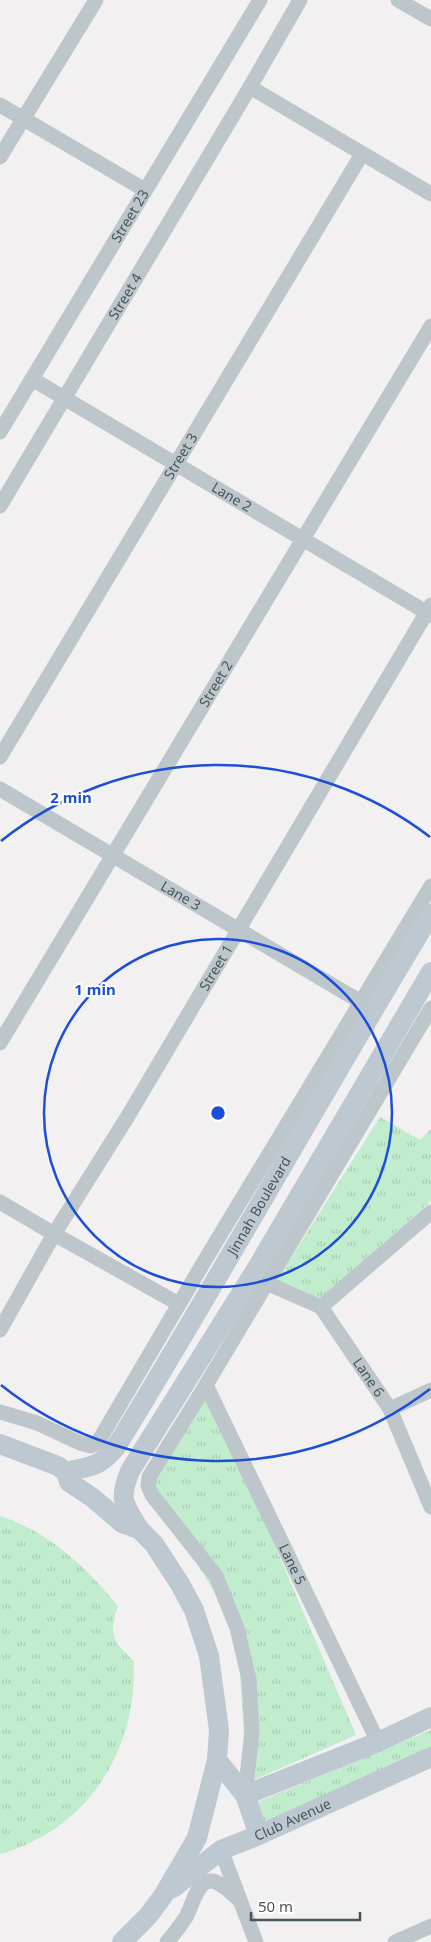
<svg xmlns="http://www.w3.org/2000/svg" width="431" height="1942" viewBox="0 0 431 1942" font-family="'Noto Sans',sans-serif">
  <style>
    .grass { fill: url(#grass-tufts) }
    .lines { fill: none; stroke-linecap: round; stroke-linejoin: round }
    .street { stroke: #bcc6cb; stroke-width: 15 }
    .secondary { stroke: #bdc8d0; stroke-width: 20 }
    .ring { fill: none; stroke: #1d4ed8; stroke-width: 2.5 }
    .labels { text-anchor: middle; stroke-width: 4.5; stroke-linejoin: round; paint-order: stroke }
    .street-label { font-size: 14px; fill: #49555c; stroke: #fff }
    .centre { fill: #1d4ed8; stroke: #fff; stroke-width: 2.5 }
    .ring-label { font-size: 15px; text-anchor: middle; font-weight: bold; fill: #1d4ed8; stroke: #fff; stroke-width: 4.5; stroke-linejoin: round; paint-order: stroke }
  </style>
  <defs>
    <pattern id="grass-tufts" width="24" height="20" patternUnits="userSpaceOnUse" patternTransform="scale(1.25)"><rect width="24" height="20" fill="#c2ecce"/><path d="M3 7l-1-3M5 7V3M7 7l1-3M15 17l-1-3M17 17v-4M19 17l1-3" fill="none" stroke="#a8ccb3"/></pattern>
  </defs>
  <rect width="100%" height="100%" fill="#f2f0f0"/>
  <!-- grass -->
  <g class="grass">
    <path d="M380,1117L420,1140L431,1129V1201L319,1300L277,1280Z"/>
    <path d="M206,1385L356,1735L247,1783L237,1628L148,1486Z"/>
    <path d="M0,1516C49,1532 85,1566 118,1606C108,1634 113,1642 134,1661C133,1671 134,1682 133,1692C125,1770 76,1833 0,1854Z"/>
    <path d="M431,1730V1752L270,1826L258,1821L257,1802Z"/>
  </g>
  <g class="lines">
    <!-- street -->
    <g class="street">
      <path d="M398,0L431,19"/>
      <path d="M250,87L431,194"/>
      <path d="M0,105L145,190"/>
      <path d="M0,157L96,0"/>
      <path id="s1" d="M32,379L431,615"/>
      <path id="s2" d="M0,432L260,0"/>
      <path id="s3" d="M0,506L250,87L300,0"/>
      <path id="s4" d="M0,757L362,154"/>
      <path id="s5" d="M0,789L361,1002"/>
      <path id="s6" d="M0,1043L431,326"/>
      <path d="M0,1202L54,1234L179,1304"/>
      <path id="s7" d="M266,1283L321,1307L390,1409L431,1507"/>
      <path d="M321,1307L431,1212"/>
      <path id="s8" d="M0,1330L54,1234L128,1116L431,605"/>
      <path id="s9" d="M206,1385L378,1742"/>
      <path d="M390,1409L431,1390"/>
      <path d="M0,1412L37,1423L80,1443L91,1446L98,1442L208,1255L431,886"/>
      <path d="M245,1795L252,1731L249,1679L237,1628L216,1576L152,1495L148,1486L149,1477L206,1385L431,1008"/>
      <path d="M221,1850L256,1942"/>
      <path d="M167,1942C174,1934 180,1926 186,1917C192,1907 197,1879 212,1881C223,1883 233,1894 240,1901"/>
      <path d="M395,1942L431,1926"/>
    </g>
    <!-- secondary -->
    <g class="secondary">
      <path d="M0,1444L58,1466L66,1472L69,1482L93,1498L122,1523L139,1529L154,1544L180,1584L194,1610L209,1656L219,1730L217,1760L197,1838L163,1896L148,1916L122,1942"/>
      <path id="s10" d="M66,1472C90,1466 99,1468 116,1447C224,1271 324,1090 431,914"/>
      <path d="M139,1529C124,1503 118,1501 130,1471L257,1268L431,972"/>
      <path d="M217,1760L245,1795L378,1742L431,1717"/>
      <path d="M245,1795L259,1835"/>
      <path id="s11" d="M173,1888L221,1850L259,1835L431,1757"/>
    </g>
  </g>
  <!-- distance rings -->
  <g class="ring">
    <circle cx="218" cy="1113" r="174"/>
    <path d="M430 1389A348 348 0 0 1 1 1385M1 841A348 348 0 0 1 430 837"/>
  </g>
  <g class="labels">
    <!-- street labels -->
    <g class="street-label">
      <text dy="5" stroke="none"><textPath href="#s2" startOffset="252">Street 23</textPath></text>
      <text dy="5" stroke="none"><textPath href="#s3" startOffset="244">Street 4</textPath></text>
      <text dy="5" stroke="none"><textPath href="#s4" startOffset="351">Street 3</textPath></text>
      <text dy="5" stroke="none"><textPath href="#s1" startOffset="232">Lane 2</textPath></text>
      <text dy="5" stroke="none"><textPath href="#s6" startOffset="419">Street 2</textPath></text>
      <text dy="5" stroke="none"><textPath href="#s5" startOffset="210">Lane 3</textPath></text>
      <text dy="5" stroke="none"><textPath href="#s8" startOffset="422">Street 1</textPath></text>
      <text dy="5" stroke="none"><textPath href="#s10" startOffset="338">Jinnah Boulevard</textPath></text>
      <text dy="5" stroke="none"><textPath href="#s7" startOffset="145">Lane 6</textPath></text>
      <text dy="5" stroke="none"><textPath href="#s9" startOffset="199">Lane 5</textPath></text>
      <text dy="5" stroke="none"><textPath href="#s11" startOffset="139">Club Avenue</textPath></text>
    </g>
  </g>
  <circle cx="218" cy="1113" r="8" class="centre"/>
  <g class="ring-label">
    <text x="71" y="803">2 min</text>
    <text x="95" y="995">1 min</text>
  </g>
  <!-- scale -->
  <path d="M251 1912v8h109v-8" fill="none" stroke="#49555c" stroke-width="2.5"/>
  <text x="258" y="1912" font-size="15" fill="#49555c" stroke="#ffffff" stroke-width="4" paint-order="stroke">50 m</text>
</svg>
